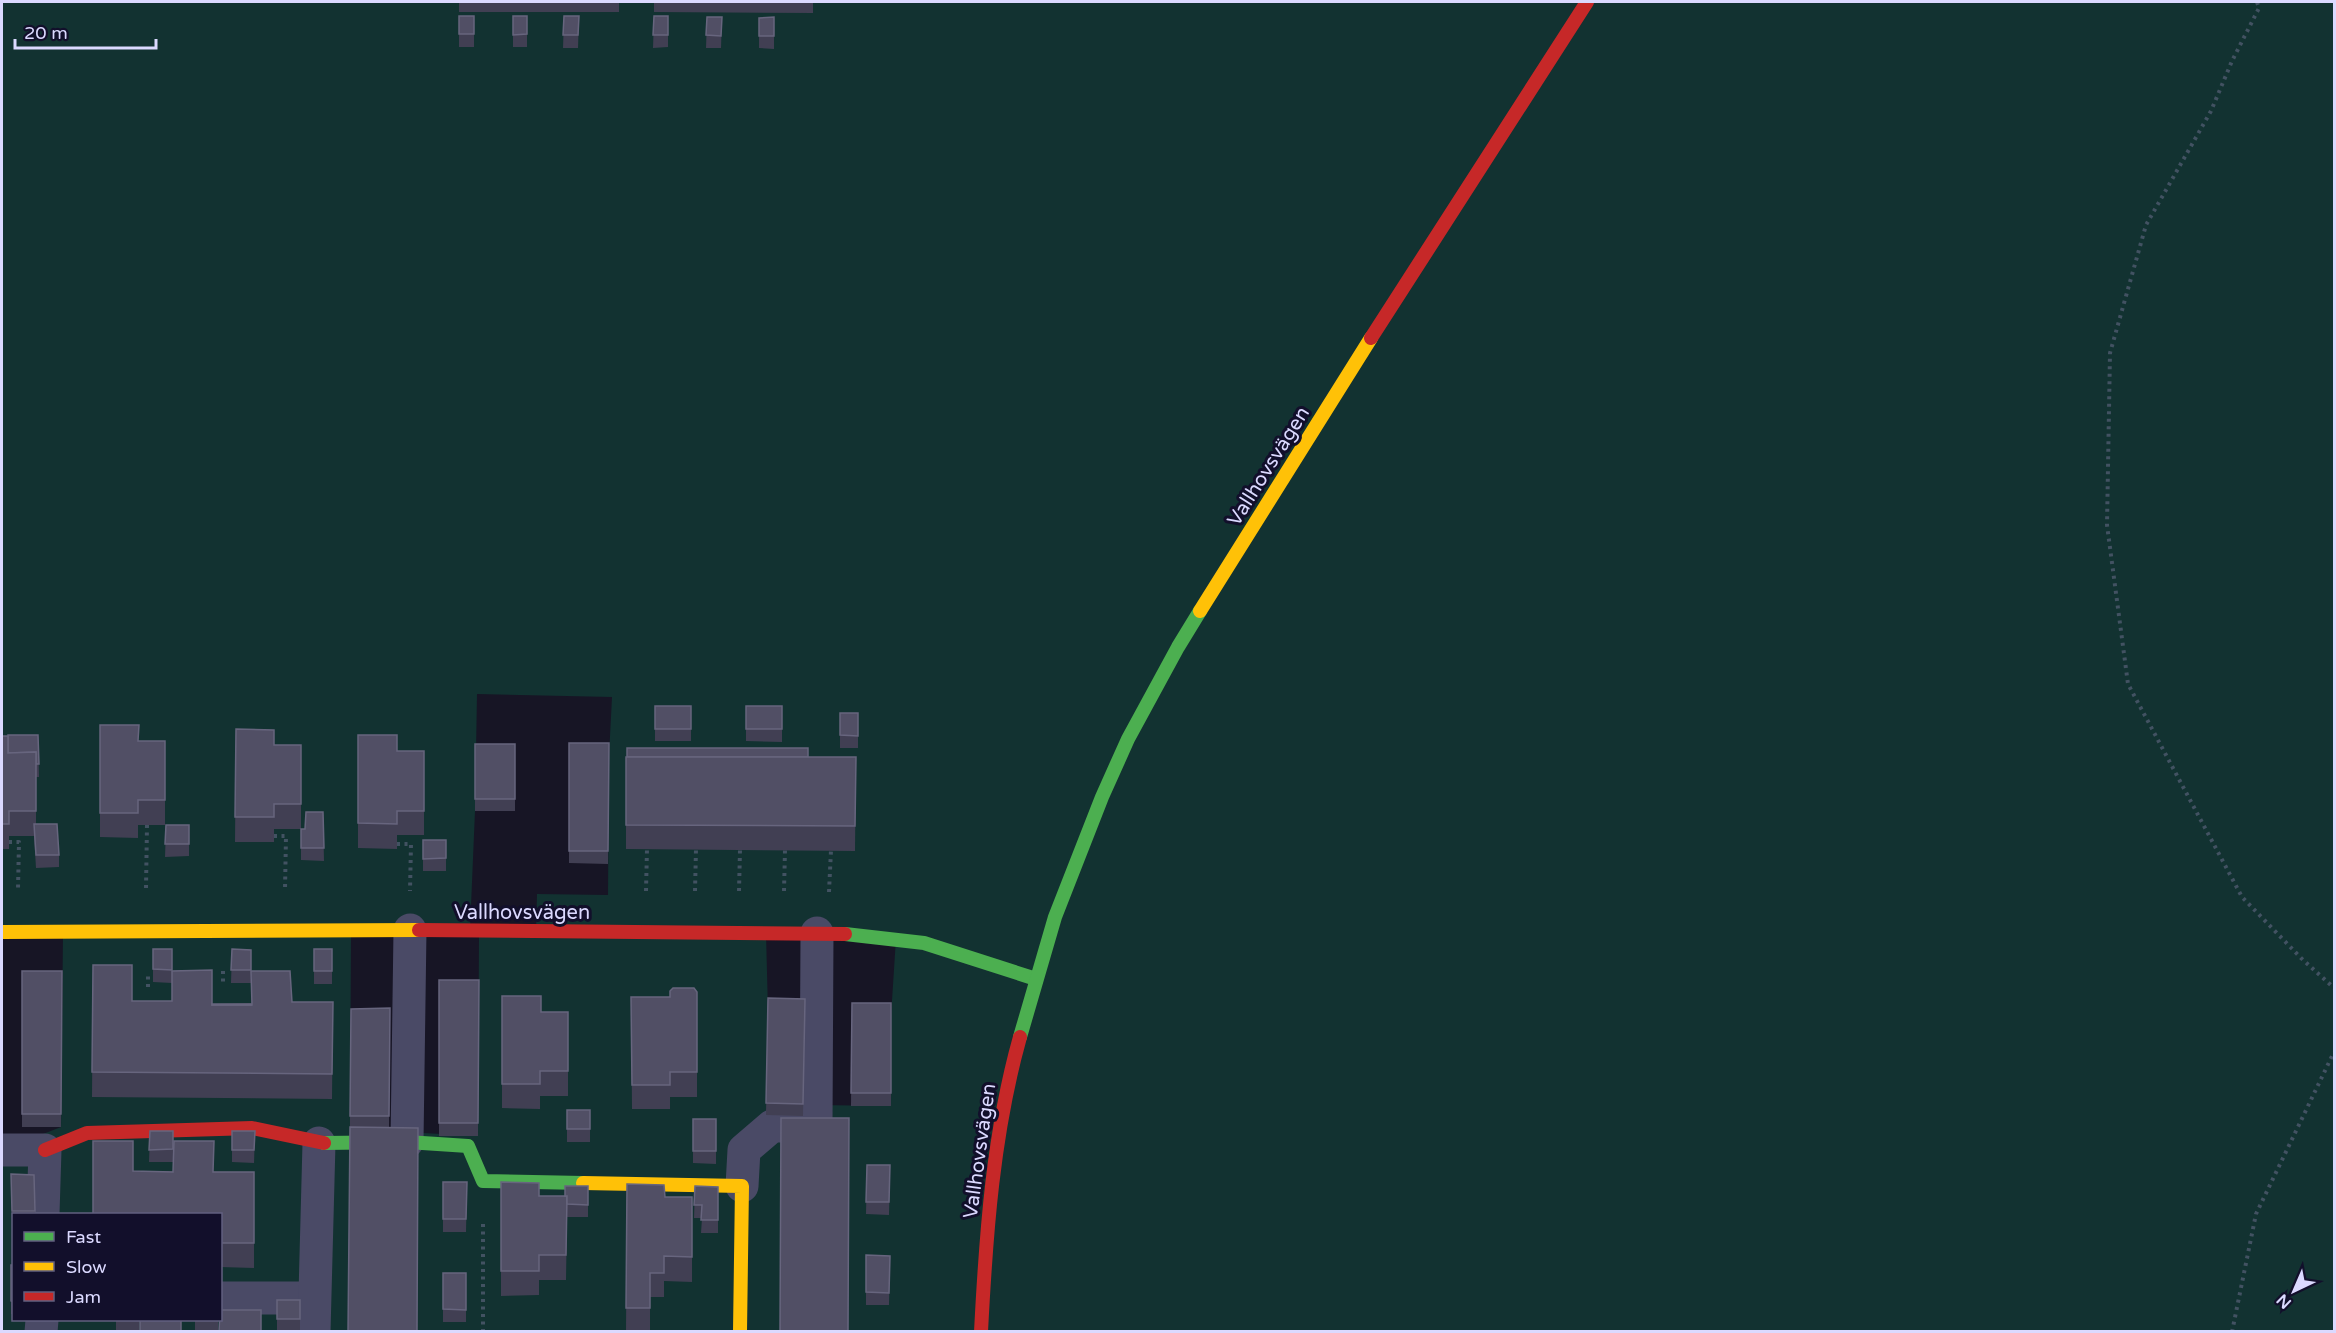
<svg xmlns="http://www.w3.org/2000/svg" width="2336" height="1333" viewBox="0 0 2336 1333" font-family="'Varela Round',sans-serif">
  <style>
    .green { fill: #123231; fill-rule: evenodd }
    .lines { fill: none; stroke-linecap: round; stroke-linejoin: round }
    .path { stroke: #425262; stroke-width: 4; stroke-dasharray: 3 4.5; stroke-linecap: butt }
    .street { stroke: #4a4a66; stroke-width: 33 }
    .fast { stroke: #4caf50; stroke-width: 14 }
    .slow { stroke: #ffc107; stroke-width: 14 }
    .jam { stroke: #c62828; stroke-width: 14 }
    .wall { fill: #413f53 }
    .building { fill: #514f65; stroke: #67657e; stroke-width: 1.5 }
    .labels { text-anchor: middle; stroke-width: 6; stroke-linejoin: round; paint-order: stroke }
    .street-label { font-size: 20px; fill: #dbd9ff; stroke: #120f2b }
  </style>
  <rect width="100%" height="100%" fill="#171525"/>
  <!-- green -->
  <path class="green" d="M2,2H2334V1331H848L849,1143L780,1331H2V1150L61,1127L63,932H2ZM477,694L612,697L609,756L608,895L537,894L536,932L479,930L478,1136L350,1129L351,931L470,930L475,811ZM766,933L896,938L891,1016V1106L816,1105L768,1011ZM14,1214H220V1320H14Z"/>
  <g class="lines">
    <!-- path -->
    <g class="path">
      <path d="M2257,2L2259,8L2232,61L2211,111L2146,225L2110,353L2107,525L2128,684L2242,897L2301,958L2334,988"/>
      <path d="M274,836H286L285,889"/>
      <path d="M9,842H19L18,889"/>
      <path d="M397,844H411L410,891"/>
      <path d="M146,888L147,825"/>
      <path d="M646,891L647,849"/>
      <path d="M695,891L696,849"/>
      <path d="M739,891L740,850"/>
      <path d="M784,891L785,850"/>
      <path d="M829,892L831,850"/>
      <path d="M223,971V983"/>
      <path d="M148,987V973"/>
      <path d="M483,1332V1221"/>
      <path d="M2232,1332L2256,1214L2334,1052"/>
    </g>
    <!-- street -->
    <g class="street">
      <path d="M407,1142L410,930"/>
      <path d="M2,1150H45L43,1214"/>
      <path d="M742,1186L744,1150L772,1126H816L817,933"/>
      <path d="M220,1298H314"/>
      <path d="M41,1332L42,1320"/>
      <path d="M314,1332L319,1143"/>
    </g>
    <!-- fast -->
    <g class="fast">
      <path d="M845,934L924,943L1036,979"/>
      <path d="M1020,1037L1055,917L1102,797L1128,739L1178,647L1200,611"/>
      <path d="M324,1143L407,1142L468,1146L483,1181L583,1183"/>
    </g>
    <!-- slow -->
    <g class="slow">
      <path d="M1200,611L1371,338"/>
      <path d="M2,932L419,930"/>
      <path d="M583,1183L742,1186L740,1332"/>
    </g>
    <!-- jam -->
    <g class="jam">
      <path d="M1371,338L1587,2"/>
      <path d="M419,930L845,934"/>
      <path d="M45,1150L87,1133L252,1128L324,1143"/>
      <path d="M981,1332C986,1234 993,1133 1020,1037"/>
    </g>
  </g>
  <!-- wall -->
  <g class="wall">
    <rect x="459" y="2" width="160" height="10"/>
    <path d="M654,2H813V13L654,12Z"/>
    <rect x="459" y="16" width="15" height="31"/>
    <rect x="513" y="16" width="14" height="31"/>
    <path d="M564,16H579L578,48H563Z"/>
    <path d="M654,16H668V47L653,48Z"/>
    <path d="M707,17H722L721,48H706Z"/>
    <path d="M774,17V49L759,48V18Z"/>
    <rect x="655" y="706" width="36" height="35"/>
    <path d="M746,706H782V742L746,741Z"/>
    <rect x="840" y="713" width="18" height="35"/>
    <path d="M100,725L139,741H165V825H138V838L100,837Z"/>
    <path d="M236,729L274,745H301V829H274V842H235Z"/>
    <path d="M38,735L39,777H36V824L59,855V867L36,868L34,836H9V849H2V736Z"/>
    <path d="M358,735L397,751H424V835H397V849L358,848Z"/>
    <path d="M569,743H609L608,864L569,863Z"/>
    <rect x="475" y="744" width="40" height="67"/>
    <path d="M626,757H856L855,851L626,849Z"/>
    <path d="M323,812L324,861L301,860V829H305Z"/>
    <path d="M166,825H189V856L165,857Z"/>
    <rect x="423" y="840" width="23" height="31"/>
    <path d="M153,949L172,971L212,1004L292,1002H333L332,1099L92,1097L93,965L132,1001H172V983L153,982Z"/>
    <path d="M232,949L251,950V983H231Z"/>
    <rect x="314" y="949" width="18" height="35"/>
    <path d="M22,971H62L61,1127H22Z"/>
    <path d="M439,980H479L478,1136H439Z"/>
    <path d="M697,992V1097H670V1109H632L631,997H670Z"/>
    <path d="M502,996L541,1012H568V1096H540V1109L502,1108Z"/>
    <path d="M768,998L805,999L803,1116L766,1115Z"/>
    <path d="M852,1003H891V1106H851Z"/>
    <path d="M390,1008L389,1128L348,1332L351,1009Z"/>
    <rect x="567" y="1110" width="23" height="32"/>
    <path d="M693,1119H716V1164L693,1163Z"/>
    <path d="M150,1131H173V1162H149Z"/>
    <path d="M232,1131H255L254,1163L232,1162Z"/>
    <path d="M867,1165H890L889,1215L866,1214Z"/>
    <path d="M133,1171L254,1172V1268L220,1267V1215Z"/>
    <path d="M11,1174L34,1175L35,1215H14V1224H12Z"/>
    <path d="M443,1182H467L466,1232H443Z"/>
    <path d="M501,1182L539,1196H565L588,1186V1217H567L566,1280H539V1295L501,1296Z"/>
    <path d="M627,1184L665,1197H692V1282L664,1281V1297H650V1332H626Z"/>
    <path d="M695,1186L718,1187V1233H701L702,1218H694Z"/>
    <path d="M890,1256L889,1305H866V1292Z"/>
    <rect x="11" y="1265" width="3" height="49"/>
    <rect x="443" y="1273" width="23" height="49"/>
    <path d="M277,1300H300V1332L277,1331Z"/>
    <rect x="116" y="1320" width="23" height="11"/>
    <rect x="195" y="1320" width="23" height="11"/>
  </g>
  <!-- building -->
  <g class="building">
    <rect x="459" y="16" width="15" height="18"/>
    <path d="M513,16H527V34L513,35Z"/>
    <path d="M564,16H579L578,35H563Z"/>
    <path d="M654,16H668V35H653Z"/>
    <path d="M707,17H722L721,36L706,35Z"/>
    <path d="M774,17V36H759V18Z"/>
    <rect x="655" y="706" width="36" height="23"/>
    <rect x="746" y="706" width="36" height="23"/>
    <path d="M840,713H858V736L840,735Z"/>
    <path d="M100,725H139L138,741H165V800H138V813H100Z"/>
    <path d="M236,729L274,730V745H301V804H274V817H235Z"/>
    <path d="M8,735H38L39,764H36V752L8,753Z"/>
    <path d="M358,735H397V751H424V811H397V824L358,823Z"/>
    <path d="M2,736H8V753L36,752V811H9V824H2Z"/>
    <path d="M569,743H609L608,851H569Z"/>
    <rect x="475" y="744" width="40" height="55"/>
    <rect x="627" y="748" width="181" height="9"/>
    <path d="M626,757H856L855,826L626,825Z"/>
    <path d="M306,812H323L324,848H301V829H305Z"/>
    <path d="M34,824H57L59,855H36Z"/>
    <path d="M166,825H189V844H165Z"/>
    <path d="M423,840H446V858L423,859Z"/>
    <path d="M153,949H172V970L153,969Z"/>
    <path d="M232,949L251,950V970H231Z"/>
    <rect x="314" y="949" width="18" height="22"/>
    <path d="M93,965H132V1001H172V971L212,970V1005H252L251,971H290L292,1002H333L332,1074L92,1072Z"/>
    <path d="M22,971H62L61,1114H22Z"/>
    <path d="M439,980H479L478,1123H439Z"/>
    <path d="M673,988H694L697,992V1072H670V1085H632L631,997H670V991Z"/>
    <path d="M502,996H541V1012H568V1071H540V1084H502Z"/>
    <path d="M768,998L805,999L803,1104L766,1103Z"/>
    <path d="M852,1003H891V1093H851Z"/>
    <rect x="212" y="1004" width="39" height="1"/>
    <path d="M390,1008L389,1116H350L351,1009Z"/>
    <rect x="567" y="1110" width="23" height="19"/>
    <path d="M781,1118H849L848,1332H780Z"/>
    <rect x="693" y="1119" width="23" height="32"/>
    <path d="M350,1127L418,1128L417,1332H348Z"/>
    <path d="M150,1131H173V1149L149,1150Z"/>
    <path d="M232,1131H255L254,1150H232Z"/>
    <path d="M93,1141H133V1171L173,1172L174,1141H214L213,1172H254V1243H220V1215H93Z"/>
    <path d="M867,1165H890L889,1202H866Z"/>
    <path d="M11,1174L34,1175L35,1211H12Z"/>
    <path d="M443,1182H467L466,1219H443Z"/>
    <path d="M501,1182L539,1183V1196H567L566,1255H539V1271H501Z"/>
    <path d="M627,1184L664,1185L665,1197H692V1257L664,1256V1273H650V1308H626Z"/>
    <path d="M565,1186H588V1205L567,1204V1196H565Z"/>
    <path d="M695,1186L718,1187V1220H701L702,1205H694Z"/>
    <path d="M866,1255L890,1256L889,1293L866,1292Z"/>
    <path d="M11,1265H14V1302L11,1301Z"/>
    <path d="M443,1273H466V1310L443,1309Z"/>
    <rect x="277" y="1300" width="23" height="19"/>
    <path d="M220,1310H261V1332H219Z"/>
    <rect x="140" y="1320" width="41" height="12"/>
  </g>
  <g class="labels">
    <!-- street labels -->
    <g class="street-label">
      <text transform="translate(1268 466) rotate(-58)" y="7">Vallhovsvägen</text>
      <text x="522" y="919">Vallhovsvägen</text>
      <text transform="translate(979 1151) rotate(-82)" y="7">Vallhovsvägen</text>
    </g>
  </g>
  <!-- border -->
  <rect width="2336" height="1333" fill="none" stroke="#dbd9ff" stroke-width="6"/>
  <!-- legend -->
  <rect x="12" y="1213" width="210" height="108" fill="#120f2b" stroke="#626080" stroke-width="1.5"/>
  <rect x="24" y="1232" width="30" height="9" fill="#4caf50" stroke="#626080" stroke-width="1.5"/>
  <text x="66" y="1243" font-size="18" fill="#dbd9ff">Fast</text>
  <rect x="24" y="1262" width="30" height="9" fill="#ffc107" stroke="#626080" stroke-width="1.5"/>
  <text x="66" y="1273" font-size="18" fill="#dbd9ff">Slow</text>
  <rect x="24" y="1292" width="30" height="9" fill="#c62828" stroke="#626080" stroke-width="1.5"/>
  <text x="66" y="1303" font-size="18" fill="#dbd9ff">Jam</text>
  <!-- north arrow -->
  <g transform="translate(2294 1291) rotate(224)" stroke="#120f2b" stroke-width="4.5" paint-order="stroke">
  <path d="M0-4.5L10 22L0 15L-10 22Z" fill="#dbd9ff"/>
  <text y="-9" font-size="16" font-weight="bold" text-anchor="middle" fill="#dbd9ff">N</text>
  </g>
  <!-- scale -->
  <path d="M15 39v9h141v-9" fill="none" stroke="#dbd9ff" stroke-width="3"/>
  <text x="24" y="39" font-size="18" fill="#dbd9ff" stroke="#120f2b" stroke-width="4.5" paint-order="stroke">20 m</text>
</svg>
